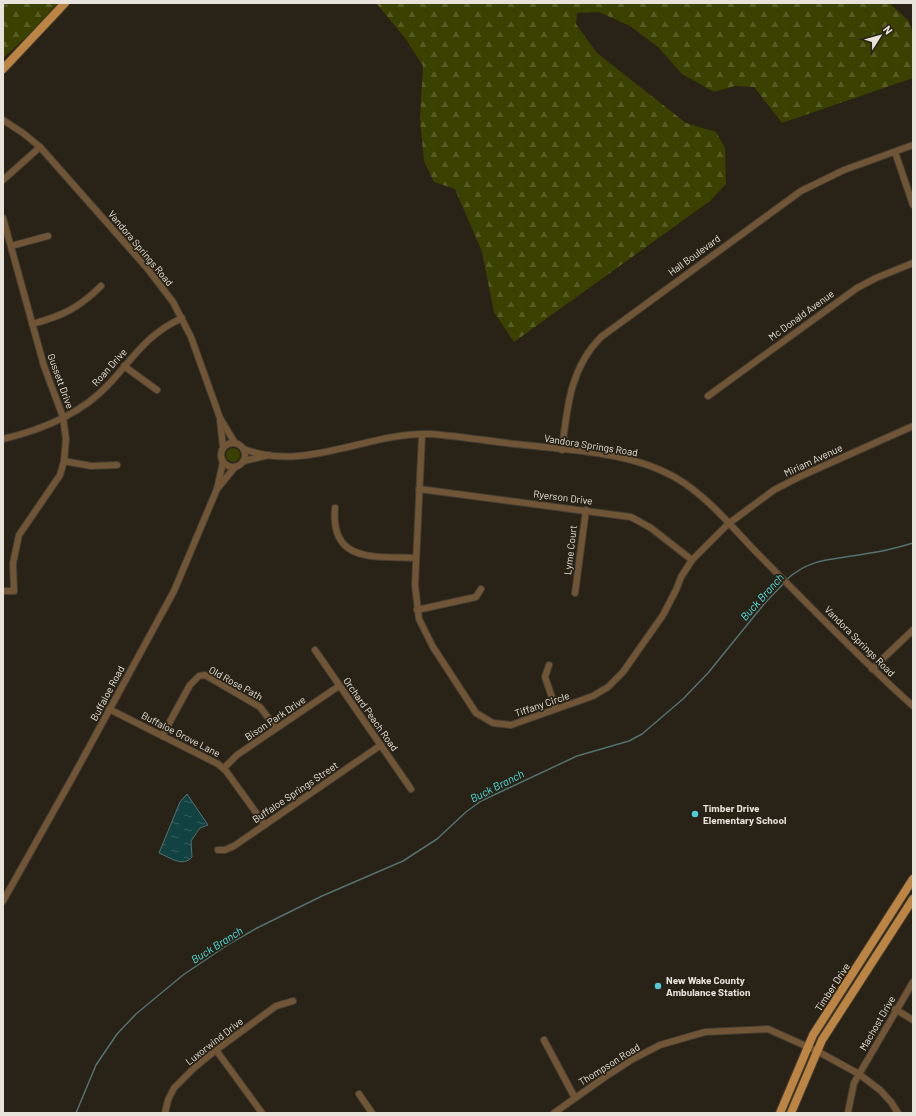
<svg xmlns="http://www.w3.org/2000/svg" width="916" height="1116" viewBox="0 0 916 1116" font-family="Barlow,sans-serif">
  <style>
    .green { fill: #3b4100 }
    .forest { fill: url(#forest-firs) }
    .water { fill: url(#water-ripples); stroke: #537270 }
    .lines { fill: none; stroke-linecap: round; stroke-linejoin: round }
    .stream { stroke: #537270; stroke-width: 1.5 }
    .minor-casing { stroke: #443d31; stroke-width: 8 }
    .major-casing { stroke: #443d31; stroke-width: 10 }
    .minor { stroke: #705537; stroke-width: 6 }
    .major { stroke: #bc8544; stroke-width: 8 }
    .poi-dot { fill: #52cbd9; stroke: #292216; stroke-width: 1.5 }
    .labels { text-anchor: middle; stroke-width: 3.5; stroke-linejoin: round; paint-order: stroke }
    .street-label { font-size: 10px; fill: #e7e2da; stroke: #292216 }
    .poi-label { font-size: 10px; font-weight: bold; fill: #e7e2da; stroke: #292216; text-anchor: start }
    .water-label { font-size: 11px; font-style: italic; fill: #4fe5e7; stroke: #292216 }
  </style>
  <defs>
    <pattern id="forest-firs" width="22" height="20" patternUnits="userSpaceOnUse"><rect width="22" height="20" fill="#3b4100"/><path d="M5 1l3.5 6h-7zM16 11l3.5 6h-7z" fill="#575c25"/></pattern>
    <pattern id="water-ripples" width="26" height="14" patternUnits="userSpaceOnUse"><rect width="26" height="14" fill="#134243"/><path d="M2 4q2-2 4 0t4 0M15 11q2-2 4 0t4 0" fill="none" stroke="#355d5e"/></pattern>
  </defs>
  <rect width="100%" height="100%" fill="#292216"/>
  <!-- green -->
  <circle class="green" cx="233" cy="455" r="7"/>
  <!-- forest -->
  <g class="forest">
    <path d="M3,3H58L24,39L3,58Z"/>
    <path d="M376,3H889L908,20L913,32V78L782,123L754,87L735,86L714,92L682,74L658,47L630,26L599,12L577,13L576,24L597,53L686,123L716,132L725,148L726,184L710,201L514,342L494,312L482,252L455,189L434,182L424,161L420,119L423,66L405,38Z"/>
  </g>
  <!-- water -->
  <path class="water" d="M187,794L208,825L200,828L191,841L192,857C183,868 169,857 159,853L180,802Z"/>
  <g class="lines">
    <!-- stream -->
    <g class="stream">
      <path d="M786,580C811,557 834,560 864,554C880,552 897,548 913,543"/>
      <path d="M76,1113L96,1065L117,1034L136,1014L183,975L229,944L257,928L322,896L403,861L437,839L466,812L481,801L577,756L629,741L642,734L683,699L708,673L764,604L784,583"/>
    </g>
    <!-- minor casing -->
    <g class="minor-casing">
      <g id="minor">
        <path d="M3,120L23,133L40,147L147,268L173,302L191,337L220,418L235,443"/>
        <path d="M895,152L913,205"/>
        <path d="M3,180L40,147"/>
        <path d="M3,218L44,366L63,417L66,439L64,461L60,475L19,535L13,563L14,591H3"/>
        <path d="M11,246L48,236"/>
        <path d="M32,324C62,316 79,308 101,286"/>
        <path d="M124,366L157,390"/>
        <path d="M708,396L857,288L876,278L913,263"/>
        <path d="M220,420L223,447"/>
        <path d="M422,435L415,585L419,619L433,647L476,713L493,723L511,725L593,696L608,687L623,672L663,615L676,590L681,577L692,560L728,524L774,490L801,476L913,426"/>
        <path d="M3,439C41,430 80,415 108,385C135,357 144,336 182,318"/>
        <circle cx="233" cy="455" r="12"/>
        <path d="M244,449C304,473 368,432 430,434C458,436 487,441 515,444C567,450 630,451 676,478C709,497 735,531 761,557C811,607 860,659 913,706"/>
        <path d="M562,450C567,408 570,368 601,337L801,191L844,170L913,145"/>
        <path d="M64,461L91,466L117,465"/>
        <path d="M244,461L269,455"/>
        <path d="M217,489L235,467"/>
        <path d="M419,489L631,517L651,528L692,560"/>
        <path d="M335,508C330,564 376,556 416,558"/>
        <path d="M575,593L586,510"/>
        <path d="M417,610L476,597L481,589"/>
        <path d="M315,650L411,789"/>
        <path d="M549,665L545,677L556,709"/>
        <path d="M872,669L913,630"/>
        <path d="M109,709L218,764L226,771L265,825"/>
        <path d="M162,736L190,685L199,676L205,675L260,707L276,728"/>
        <path d="M224,768L237,755L339,686"/>
        <path d="M218,850H225L234,846L381,745"/>
        <path d="M3,901L75,773L174,591L217,489L223,462"/>
        <path d="M895,1009L913,1020"/>
        <path d="M544,1040L575,1098"/>
        <path d="M216,1050L262,1113"/>
        <path d="M359,1094L372,1113"/>
        <path d="M848,1112L854,1083L913,982"/>
        <path d="M165,1113L168,1100L174,1088L194,1068L216,1050L276,1006L293,1001"/>
        <path d="M554,1113L605,1077L633,1059L660,1045L705,1032L768,1029L817,1051L859,1074L880,1090L891,1102L898,1113"/>
      </g>
    </g>
    <!-- major casing -->
    <g class="major-casing">
      <g id="major">
        <path d="M3,69L65,3"/>
        <path d="M780,1113L813,1035L913,879"/>
        <path d="M791,1113L822,1040L913,899"/>
      </g>
    </g>
    <!-- minor -->
    <use href="#minor" class="minor"/>
    <!-- major -->
    <use href="#major" class="major"/>
  </g>
  <!-- markers -->
  <g class="poi-dot">
    <circle cx="695" cy="814" r="4"/>
    <circle cx="658" cy="986" r="4"/>
  </g>
  <g class="labels">
    <!-- street labels -->
    <g class="street-label">
      <text transform="translate(141 248) rotate(50)" y="4">Vandora Springs Road</text>
      <text transform="translate(694 255) rotate(-36)" y="4">Hall Boulevard</text>
      <text transform="translate(801 315) rotate(-36)" y="4">Mc Donald Avenue</text>
      <text transform="translate(109 367) rotate(-48)" y="4">Roan Drive</text>
      <text transform="translate(61 381) rotate(70)" y="4">Gussett Drive</text>
      <text transform="translate(591 445) rotate(9)" y="4">Vandora Springs Road</text>
      <text transform="translate(813 460) rotate(-25)" y="4">Miriam Avenue</text>
      <text transform="translate(563 497) rotate(7)" y="4">Ryerson Drive</text>
      <text transform="translate(570 550) rotate(-83)" y="4">Lyme Court</text>
      <text transform="translate(860 641) rotate(45)" y="4">Vandora Springs Road</text>
      <text transform="translate(236 683) rotate(29)" y="4">Old Rose Path</text>
      <text transform="translate(107 693) rotate(-62)" y="4">Buffaloe Road</text>
      <text transform="translate(542 704) rotate(-19)" y="4">Tiffany Circle</text>
      <text transform="translate(371 714) rotate(55)" y="4">Orchard Peach Road</text>
      <text transform="translate(275 718) rotate(-34)" y="4">Bison Park Drive</text>
      <text transform="translate(181 734) rotate(27)" y="4">Buffaloe Grove Lane</text>
      <text transform="translate(295 792) rotate(-34)" y="4">Buffaloe Springs Street</text>
      <text transform="translate(832 987) rotate(-57)" y="4">Timber Drive</text>
      <text transform="translate(877 1023) rotate(-60)" y="4">Machost Drive</text>
      <text transform="translate(214 1041) rotate(-38)" y="4">Luxorwind Drive</text>
      <text transform="translate(609 1064) rotate(-32)" y="4">Thompson Road</text>
    </g>
    <!-- poi labels -->
    <g class="poi-label">
      <text x="703" y="812">Timber Drive<tspan x="703" dy="12">Elementary School</tspan></text>
      <text x="666" y="984">New Wake County<tspan x="666" dy="12">Ambulance Station</tspan></text>
    </g>
    <!-- water labels -->
    <g class="water-label">
      <text transform="translate(762 597) rotate(-48)" y="4">Buck Branch</text>
      <text transform="translate(497 786) rotate(-27)" y="4">Buck Branch</text>
      <text transform="translate(217 945) rotate(-32)" y="4">Buck Branch</text>
    </g>
  </g>
  <!-- border -->
  <rect width="916" height="1116" fill="none" stroke="#e7e2da" stroke-width="8"/>
  <!-- north arrow -->
  <g transform="translate(880 36) rotate(53)" stroke="#292216" stroke-width="3" paint-order="stroke">
  <path d="M0-3L7 15L0 10L-7 15Z" fill="#e7e2da"/>
  <text y="-6" font-size="11" font-weight="bold" text-anchor="middle" fill="#e7e2da">N</text>
  </g>
</svg>
